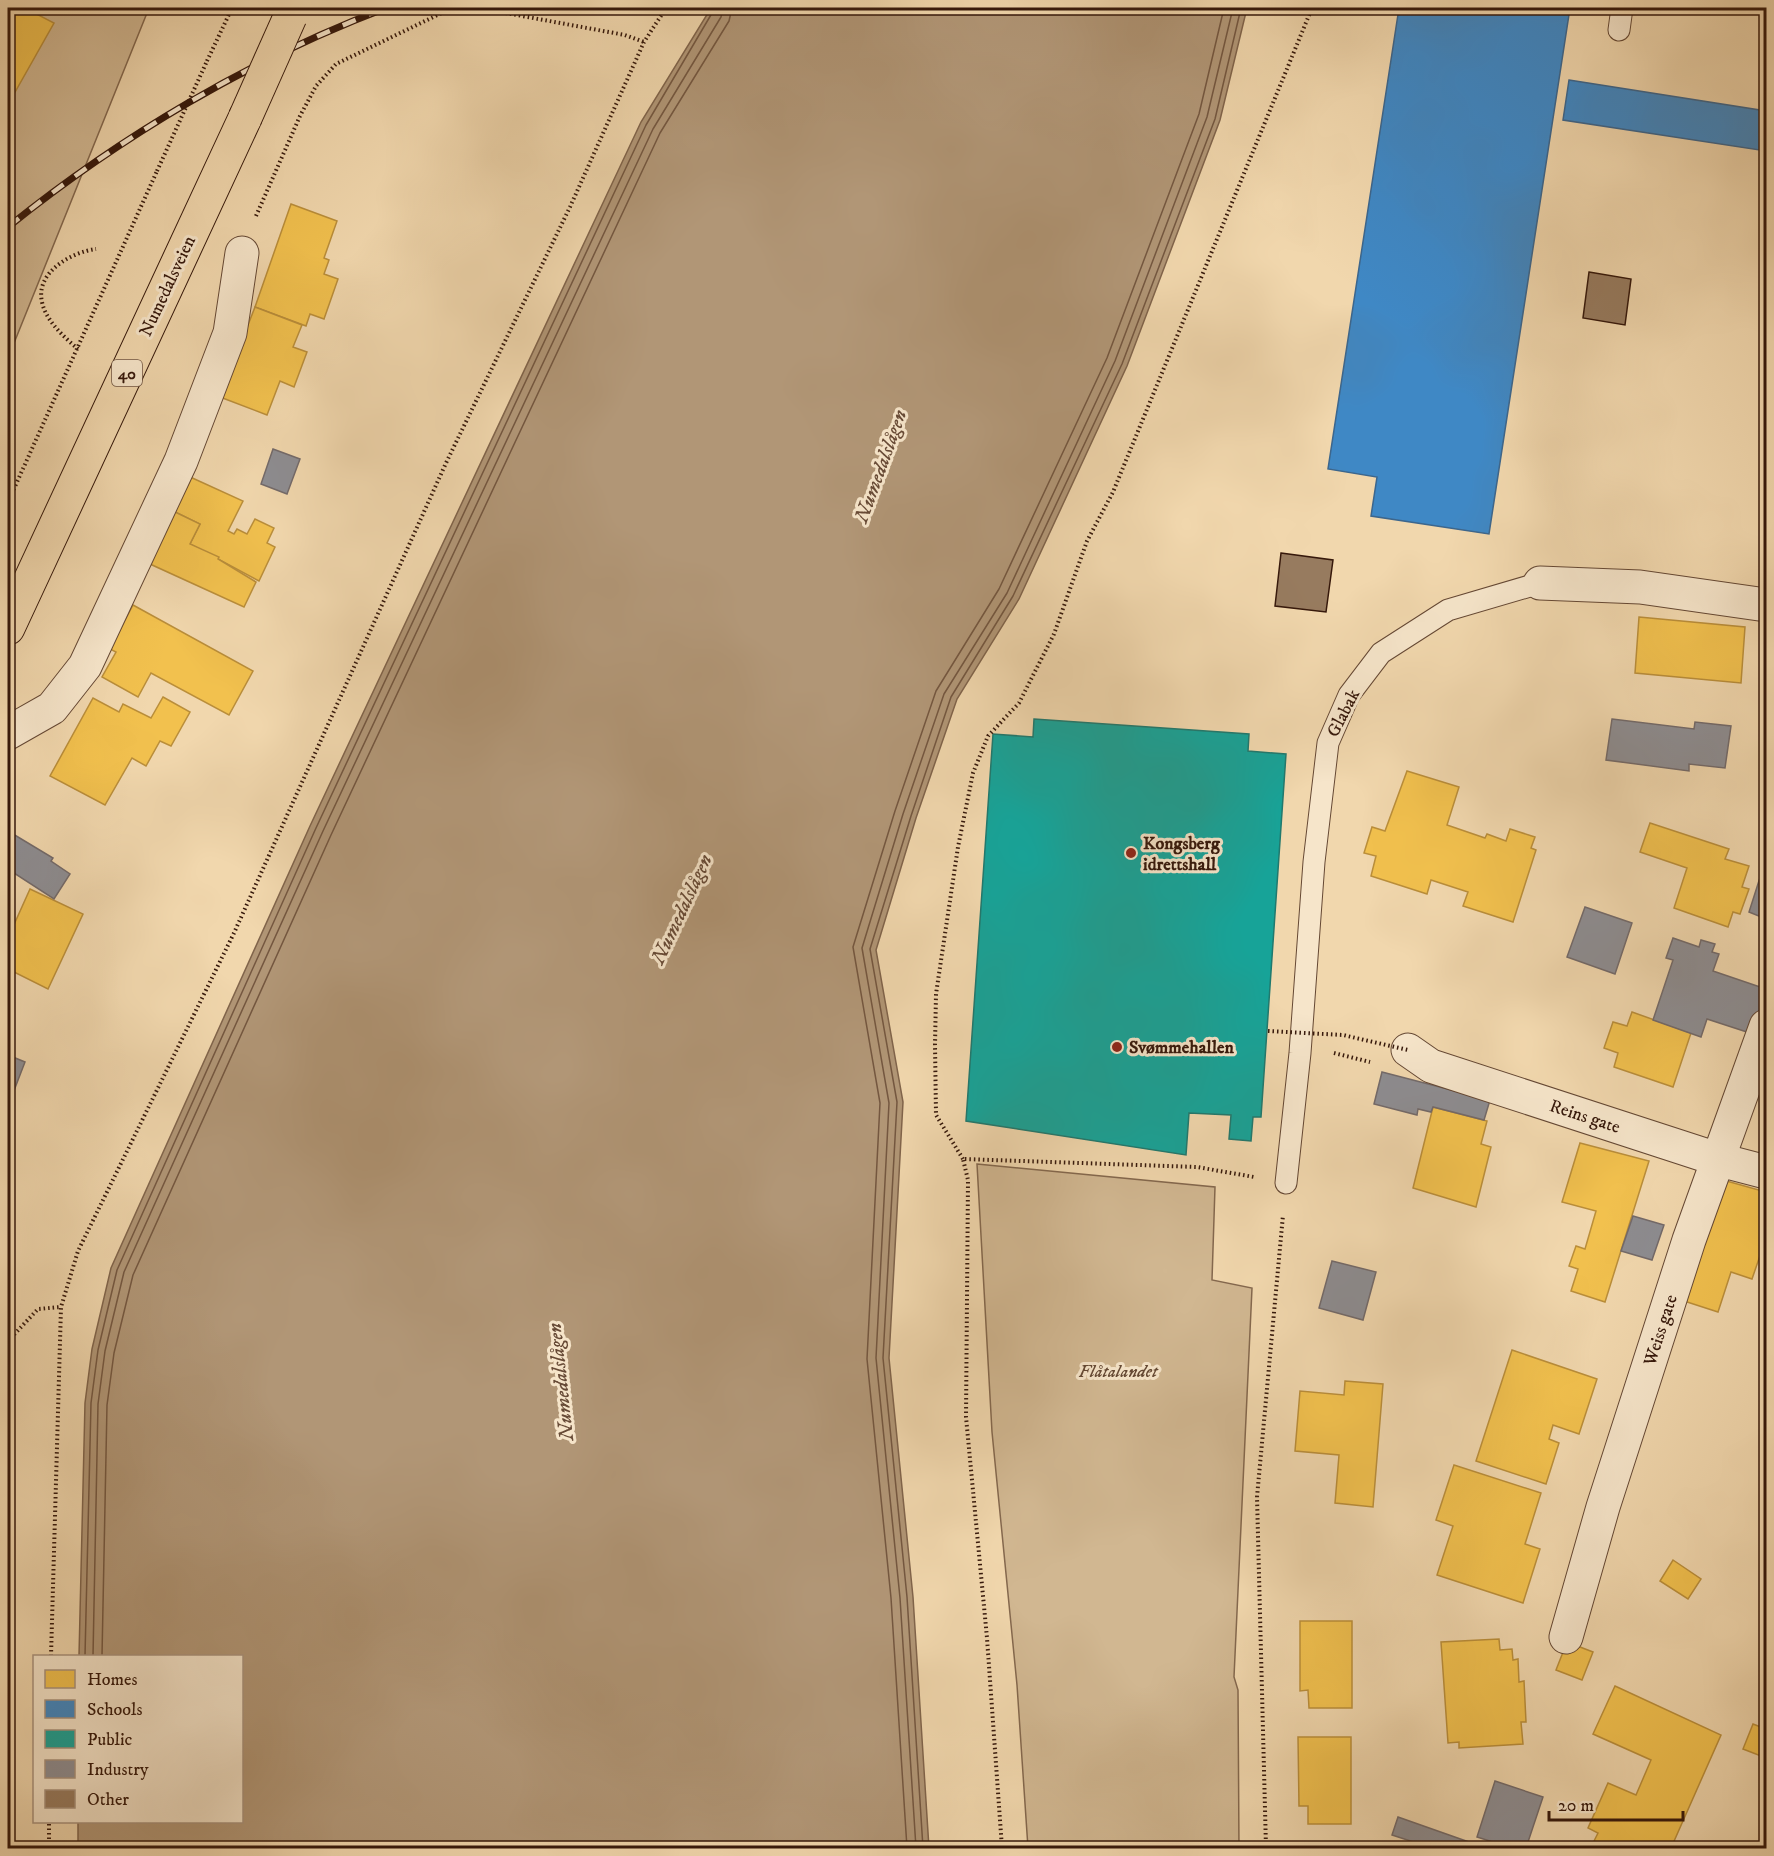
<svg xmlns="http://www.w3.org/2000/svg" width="1774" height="1856" viewBox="0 0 1774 1856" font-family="'IM FELL DW Pica',serif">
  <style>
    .green { fill: #d1b791; stroke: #84684e; stroke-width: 1.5 }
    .water { fill: #b19676; stroke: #80644b; stroke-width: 1.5 }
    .homes { fill: #f2c14e; stroke: #ba8e3a; stroke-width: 1.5 }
    .schools { fill: #3f88c5; stroke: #3c668d; stroke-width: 1.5 }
    .public { fill: #17a398; stroke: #20796e; stroke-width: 1.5 }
    .industry { fill: #8d8d92; stroke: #736a6a; stroke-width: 1.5 }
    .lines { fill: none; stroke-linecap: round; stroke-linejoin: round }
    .shore { stroke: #745740; stroke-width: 1.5 }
    .building { fill: #977b5f; stroke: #36180b; stroke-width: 1.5 }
    .lane-casing { stroke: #654834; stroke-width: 23 }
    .street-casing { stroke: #654834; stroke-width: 35 }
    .primary-casing { stroke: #36180b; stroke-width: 35 }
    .path { stroke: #36180b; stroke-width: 4; stroke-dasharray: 1.5 3; stroke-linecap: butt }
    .lane { stroke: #f6e5ca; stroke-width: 21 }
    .street { stroke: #f6e5ca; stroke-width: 33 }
    .primary { stroke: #f1d7ad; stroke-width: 33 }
    .rail-casing { stroke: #36180b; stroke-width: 7 }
    .rail { stroke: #f6e5ca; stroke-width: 4.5; stroke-dasharray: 14; stroke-linecap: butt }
    .primary-bridge-casing { stroke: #36180b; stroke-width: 35; stroke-linecap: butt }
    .path-bridge { stroke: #36180b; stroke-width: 4; stroke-dasharray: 1.5 3; stroke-linecap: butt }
    .primary-bridge { stroke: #f1d7ad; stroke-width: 33 }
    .poi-dot { fill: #8f2418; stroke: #f6e5ca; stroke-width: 2 }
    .labels { text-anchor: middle; stroke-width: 6; stroke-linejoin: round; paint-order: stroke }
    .shield { fill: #f6e5ca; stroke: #705644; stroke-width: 1.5 }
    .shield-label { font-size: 16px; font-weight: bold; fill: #36180b }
    .street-label { font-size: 18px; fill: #36180b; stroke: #f6e5ca }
    .poi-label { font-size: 18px; font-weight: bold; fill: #36180b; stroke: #f6e5ca; text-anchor: start }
    .park-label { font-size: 18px; font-style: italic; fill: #644833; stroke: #f6e5ca }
    .water-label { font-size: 20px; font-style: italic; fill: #674a36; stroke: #f6e5ca }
  </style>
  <rect width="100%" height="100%" fill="#f1d7ad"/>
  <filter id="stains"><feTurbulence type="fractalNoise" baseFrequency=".00333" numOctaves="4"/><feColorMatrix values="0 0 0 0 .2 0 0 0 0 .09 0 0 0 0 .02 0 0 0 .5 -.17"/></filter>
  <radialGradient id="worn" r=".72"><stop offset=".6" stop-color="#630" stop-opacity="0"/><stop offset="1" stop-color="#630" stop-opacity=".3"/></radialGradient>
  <!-- green -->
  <g class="green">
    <path d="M8,8H149L8,358Z"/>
    <path d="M977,1164L1215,1187L1212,1280L1252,1288L1234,1677L1238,1690L1239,1848H1028L1017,1685L992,1432Z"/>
  </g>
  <!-- water -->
  <path class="water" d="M711,8H1247L1220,120L1127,366L1019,599L957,699L916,818L876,950L903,1102L889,1358L913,1597L929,1848H78V1822H242V1656H79L85,1403L92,1349L111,1268L310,826L641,122Z"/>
  <!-- homes -->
  <g class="homes">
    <path d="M8,8H25L54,23L10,101L8,100Z"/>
    <path d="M291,204L337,221L324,258L329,260L324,274L338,279L324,319L310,314L306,326L255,307Z"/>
    <path d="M255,307L302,325L293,347L307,352L294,387L280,381L267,415L220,397Z"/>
    <path d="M188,476L243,501L228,531L234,534L237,529L247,534L255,519L274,528L267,543L275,547L259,581L190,544L200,524L173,511Z"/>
    <path d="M173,511L200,524L190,544L219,557L218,559L256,582L244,607L150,564Z"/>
    <path d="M133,605L253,671L229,715L151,673L138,697L102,677L116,652L110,649Z"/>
    <path d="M1639,617L1745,627L1741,683L1635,673Z"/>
    <path d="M163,697L190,712L171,746L160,741L146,766L132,758L105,805L50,776L93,698L119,712L123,704L151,718Z"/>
    <path d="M1407,771L1459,787L1447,825L1485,838L1487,834L1506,841L1510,829L1535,837L1531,848L1536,850L1513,922L1463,906L1468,892L1431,880L1427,894L1371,876L1376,856L1364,853L1372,827L1385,831Z"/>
    <path d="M1766,774V789L1762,787Z"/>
    <path d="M1650,823L1729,849L1725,859L1749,866L1742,887L1749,889L1740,914L1733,912L1728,927L1674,908L1687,868L1640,852Z"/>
    <path d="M30,889L83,914L48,989L8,969V938Z"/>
    <path d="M1632,1012L1691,1033L1673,1087L1614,1067L1618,1053L1604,1048L1613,1022L1627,1026Z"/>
    <path d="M1433,1107L1487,1121L1481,1144L1491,1147L1476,1207L1413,1188Z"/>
    <path d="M1580,1143L1649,1161L1605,1302L1571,1291L1578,1269L1569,1266L1576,1246L1585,1249L1596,1211L1562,1202Z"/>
    <path d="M1723,1180L1766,1192V1245L1764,1244L1752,1279L1731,1272L1718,1312L1684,1301Z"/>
    <path d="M1512,1350L1597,1379L1579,1434L1553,1425L1549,1439L1559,1443L1546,1484L1476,1461Z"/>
    <path d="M1345,1381L1383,1384L1373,1507L1335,1503L1339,1455L1295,1451L1300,1391L1344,1395Z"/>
    <path d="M1454,1465L1541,1493L1525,1544L1540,1549L1523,1603L1437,1575L1453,1526L1436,1520Z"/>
    <path d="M1673,1560L1701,1579L1688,1599L1660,1581Z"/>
    <path d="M1300,1621H1352V1708H1309L1308,1690L1300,1691Z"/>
    <path d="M1499,1639L1500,1650L1512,1649L1513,1660L1518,1659L1519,1682L1524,1681L1526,1722H1521L1523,1744L1459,1748V1742L1448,1743L1441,1642Z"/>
    <path d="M1567,1642L1593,1652L1582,1680L1556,1670Z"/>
    <path d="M1615,1686L1721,1735L1671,1848H1612L1594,1841L1598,1833L1588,1828L1608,1783L1636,1795L1651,1760L1593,1734Z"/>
    <path d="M1753,1724L1766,1729V1758L1743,1749Z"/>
    <path d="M1298,1737H1351V1824H1308V1806H1299Z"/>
  </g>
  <!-- schools -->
  <g class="schools">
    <path d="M1399,8H1570L1489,534L1371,516L1377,477L1328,469Z"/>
    <path d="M1569,80L1766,111V151L1563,120Z"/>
  </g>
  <!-- public -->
  <path class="public" d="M1034,719L1249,734L1248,751L1286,754L1261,1117H1253L1251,1141L1229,1139L1231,1115L1189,1113L1186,1155L966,1121L993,734L1033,737Z"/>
  <!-- industry -->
  <g class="industry">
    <path d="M273,449L300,459L287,494L261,484Z"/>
    <path d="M1612,719L1694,729L1695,722L1731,726L1725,768L1689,764V771L1606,760Z"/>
    <path d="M8,831L53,858L51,861L70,874L54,899L11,871L8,875Z"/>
    <path d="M1765,862L1766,863V919L1749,912Z"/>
    <path d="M1585,907L1632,923L1615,974L1567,957Z"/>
    <path d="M1673,938L1699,947L1701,940L1715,944L1712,952L1719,954L1713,971L1766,989L1753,1034L1707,1019L1701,1037L1653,1020L1673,960L1666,958Z"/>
    <path d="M8,1055L25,1062L10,1101L8,1100Z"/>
    <path d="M1382,1072L1490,1100L1484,1120L1433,1107L1431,1112L1418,1109L1417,1115L1374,1104Z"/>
    <path d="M1633,1216L1664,1225L1652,1260L1621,1251Z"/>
    <path d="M1332,1261L1376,1272L1363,1320L1319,1308Z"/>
    <path d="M1495,1781L1543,1797L1526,1848H1512L1477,1837Z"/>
    <path d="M1398,1817L1486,1848H1432L1392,1835Z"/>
  </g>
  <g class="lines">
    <!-- shore -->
    <g class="shore">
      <path d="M85,1656L91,1403L98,1350L117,1270L316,828L646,125L715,8"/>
      <path d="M93,1656L98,1404L105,1351L124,1272L323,831L653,129L721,17L723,8"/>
      <path d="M102,1656L107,1405L114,1353L133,1275L331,835L660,133L729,21L732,8"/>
      <path d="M907,1848L891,1598L867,1359L880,1103L853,947L895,811L936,691L999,589L1107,358L1199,114L1224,8"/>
      <path d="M916,1848L900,1598L876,1358L889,1103L862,948L903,814L944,694L1007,593L1115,361L1207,117L1233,8"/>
      <path d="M923,1848L907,1597L883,1358L897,1102L870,949L911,816L951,697L1013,596L1122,364L1215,119L1241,8"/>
    </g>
  </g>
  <!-- building -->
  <g class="building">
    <path d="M1589,272L1631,279L1625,325L1583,318Z"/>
    <path d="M1281,553L1333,560L1326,612L1275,606Z"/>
  </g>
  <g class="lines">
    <!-- lane casing -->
    <g class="lane-casing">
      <g id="lane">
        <path d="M1619,30L1622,8"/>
        <path d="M1286,1183L1300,1053L1314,862L1328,743L1349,695L1381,653L1448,610L1540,583"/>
      </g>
    </g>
    <!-- street casing -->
    <g class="street-casing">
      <g id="street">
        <path d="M1540,583L1640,587L1766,605"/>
        <path d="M8,733L52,708L85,666L181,461L230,333L242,253"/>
        <path d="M1408,1050L1431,1066L1720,1160L1766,1172"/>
        <path d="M1566,1637L1603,1507L1689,1240L1766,1026"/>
      </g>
    </g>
    <!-- primary casing -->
    <g class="primary-casing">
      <path id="primary" d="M8,628L245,118"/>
    </g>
    <!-- path -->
    <g class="path">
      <path d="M479,8L625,35L644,42"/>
      <path d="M207,61L232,8"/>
      <path d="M256,216L300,116L316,86L336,64L452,8"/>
      <path d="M78,349C64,337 46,321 42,302C35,272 72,252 96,249"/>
      <path d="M8,502L157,171"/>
      <path d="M1334,1053L1370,1062"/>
      <path d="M963,1159L936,1115L935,1045L936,994L958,847L973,773L988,736L1019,703L1054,634L1087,541L1113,492L1312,8"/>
      <path d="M8,1341L38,1309L61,1307"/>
      <path d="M51,1656L61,1307L78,1251L234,933L446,463L570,207L644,42L666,8"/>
      <path d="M49,1848V1822"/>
      <path d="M1002,1848L987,1638L966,1417L968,1180L963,1159L1197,1167L1254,1177"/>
      <path d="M1266,1848L1257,1497L1283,1215"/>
    </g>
    <!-- lane -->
    <use href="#lane" class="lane"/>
    <!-- street -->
    <use href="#street" class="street"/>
    <!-- primary -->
    <use href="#primary" class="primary"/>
    <!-- rail casing -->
    <g class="rail-casing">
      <path id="rail" d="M8,227C121,136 251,59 386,8"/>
    </g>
    <!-- rail -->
    <use href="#rail" class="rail"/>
    <!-- primary-bridge casing -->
    <g class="primary-bridge-casing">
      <path id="primary-bridge" d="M245,118L290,17"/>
    </g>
    <!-- path-bridge -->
    <g class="path-bridge">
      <path d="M157,171L207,61"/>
      <path d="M1268,1031L1343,1035L1408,1050"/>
    </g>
    <!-- primary-bridge -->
    <use href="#primary-bridge" class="primary-bridge"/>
  </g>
  <!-- markers -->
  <g class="poi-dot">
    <circle cx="1131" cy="853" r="6"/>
    <circle cx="1117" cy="1047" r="6"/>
  </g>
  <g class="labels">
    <!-- shield labels -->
    <rect class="shield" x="112" y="360" width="30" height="26" rx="4.5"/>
    <g class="shield-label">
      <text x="127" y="379">40</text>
    </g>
    <!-- street labels -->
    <g class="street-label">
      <text transform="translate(167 286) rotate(-65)" y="6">Numedalsveien</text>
      <text transform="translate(1343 713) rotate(-63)" y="6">Glabak</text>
      <text transform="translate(1585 1116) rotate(18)" y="6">Reins gate</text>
      <text transform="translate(1660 1330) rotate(-72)" y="6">Weiss gate</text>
    </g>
    <!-- poi labels -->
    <g class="poi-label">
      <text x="1143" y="849">Kongsberg<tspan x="1143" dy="21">idrettshall</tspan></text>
      <text x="1129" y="1053">Svømmehallen</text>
    </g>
    <!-- park labels -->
    <g class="park-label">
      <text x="1118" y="1377">Flåtalandet</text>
    </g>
    <!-- water labels -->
    <g class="water-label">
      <text transform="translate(880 466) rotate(-70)" y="7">Numedalslågen</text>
      <text transform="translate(681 909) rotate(-65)" y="7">Numedalslågen</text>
      <text transform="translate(560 1382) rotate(-96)" y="7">Numedalslågen</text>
    </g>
  </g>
  <!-- margin -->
  <rect width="1774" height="1856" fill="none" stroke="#f1d7ad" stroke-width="30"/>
  <rect x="9" y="9" width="1756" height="1838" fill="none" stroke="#36180b" stroke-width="3"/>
  <rect x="15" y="15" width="1744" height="1826" fill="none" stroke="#36180b" stroke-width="1.5"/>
  <!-- legend -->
  <rect x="33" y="1655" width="210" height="168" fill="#f6e5ca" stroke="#a9937e" stroke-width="1.5"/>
  <rect x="45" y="1670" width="30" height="18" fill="#f2c14e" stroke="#a9937e" stroke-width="1.5"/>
  <text x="87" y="1685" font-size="18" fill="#36180b">Homes</text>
  <rect x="45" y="1700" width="30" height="18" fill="#3f88c5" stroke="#a9937e" stroke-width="1.5"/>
  <text x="87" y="1715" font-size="18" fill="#36180b">Schools</text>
  <rect x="45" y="1730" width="30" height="18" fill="#17a398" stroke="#a9937e" stroke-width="1.5"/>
  <text x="87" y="1745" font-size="18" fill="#36180b">Public</text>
  <rect x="45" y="1760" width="30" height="18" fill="#8d8d92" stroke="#a9937e" stroke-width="1.5"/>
  <text x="87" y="1775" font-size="18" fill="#36180b">Industry</text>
  <rect x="45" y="1790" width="30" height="18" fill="#977b5f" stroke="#a9937e" stroke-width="1.5"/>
  <text x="87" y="1805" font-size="18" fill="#36180b">Other</text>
  <!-- scale -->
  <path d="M1549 1811v9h134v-9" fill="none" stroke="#36180b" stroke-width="3"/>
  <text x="1558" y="1811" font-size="18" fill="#36180b" stroke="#f6e5ca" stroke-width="4.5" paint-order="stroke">20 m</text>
  <rect width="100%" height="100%" filter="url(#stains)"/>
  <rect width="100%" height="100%" fill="url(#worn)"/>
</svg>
